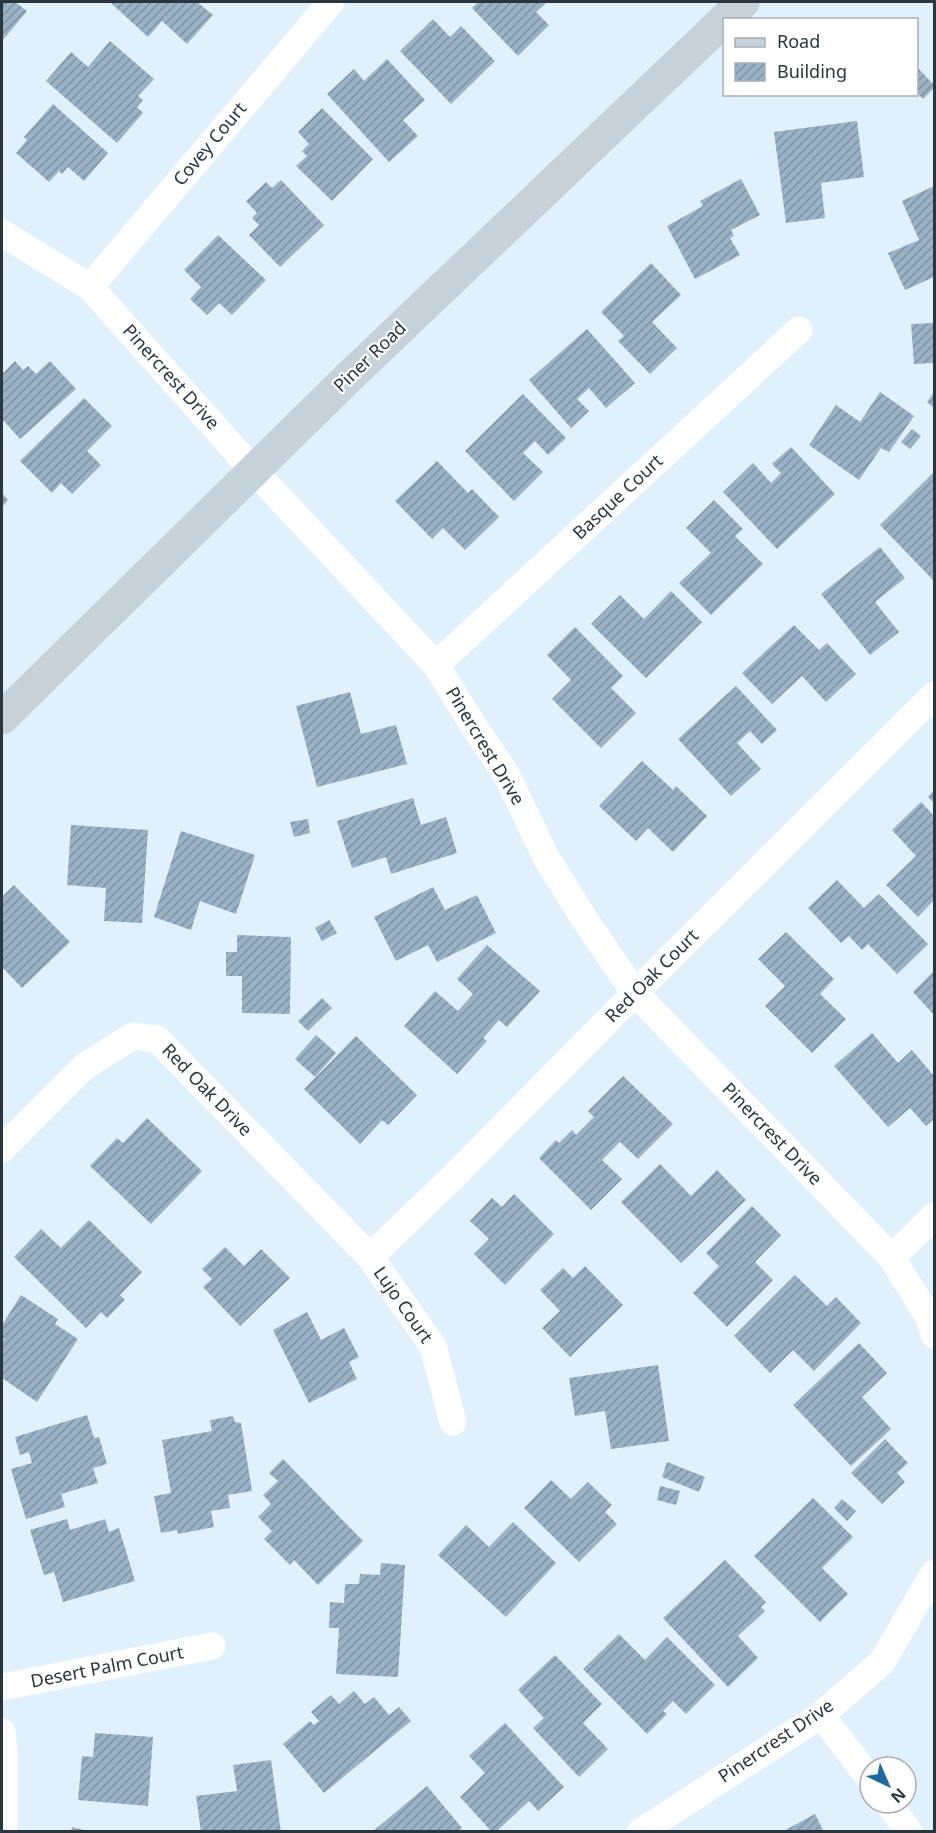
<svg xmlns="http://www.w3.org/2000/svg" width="936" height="1833" viewBox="0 0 936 1833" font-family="'Noto Sans',sans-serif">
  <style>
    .building { fill: url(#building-hatch) }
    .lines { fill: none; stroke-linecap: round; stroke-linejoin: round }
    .street { stroke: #fff; stroke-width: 27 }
    .secondary { stroke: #c7d1da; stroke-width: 33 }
    .labels { text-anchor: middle; stroke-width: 4.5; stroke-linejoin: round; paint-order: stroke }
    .street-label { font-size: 18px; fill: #2b353d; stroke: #fff }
  </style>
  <defs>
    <pattern id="building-hatch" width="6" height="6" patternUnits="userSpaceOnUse" patternTransform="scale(1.5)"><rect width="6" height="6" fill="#9ab2c6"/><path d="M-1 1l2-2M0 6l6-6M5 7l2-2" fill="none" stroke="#7e92a2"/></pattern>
  </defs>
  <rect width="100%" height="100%" fill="#e1f0fd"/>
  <!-- building -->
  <g class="building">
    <path d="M2,2H15L27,11L2,41Z"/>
    <path d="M112,2H197L213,15L187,44L162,21L148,37L111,3Z"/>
    <path d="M478,2H547L536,12L549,25L518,56L472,8Z"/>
    <path d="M433,19L450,37L461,26L495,61L451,104L400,51Z"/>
    <path d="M110,41L154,79L138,96L143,100L137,107L143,113L117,143L46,81L71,52L88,67Z"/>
    <path d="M387,59L425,100L403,120L418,136L389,162L327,94L354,69L364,81Z"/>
    <path d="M916,66L934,85V88L923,99L916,92Z"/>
    <path d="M53,104L108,153L84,181L68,167L62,174L59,171L49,182L16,153L27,140L24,137Z"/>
    <path d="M322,108L373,159L332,201L296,166L307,156L302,151L309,144L298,132Z"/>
    <path d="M857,121L864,177L821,183L825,218L786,223L774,132Z"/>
    <path d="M741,179L760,215L731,230L734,236L730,238L740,255L695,279L667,226L703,206L700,201Z"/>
    <path d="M281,180L324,225L280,267L249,235L259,225L252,218L257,213L246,201L266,182L272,188Z"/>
    <path d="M934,186V277L905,290L888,253L919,240L902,201Z"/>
    <path d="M218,235L266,280L232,315L219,303L207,315L190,299L201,287L184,270Z"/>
    <path d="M651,263L681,295L652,322L677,348L650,374L618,341L624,336L601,312Z"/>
    <path d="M934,323V363L914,364L911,324Z"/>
    <path d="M587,329L635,383L606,408L589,388L577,399L589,411L571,428L529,380Z"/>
    <path d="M15,361L23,370L28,366L36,374L50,361L76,389L20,439L2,419V374Z"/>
    <path d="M880,392L914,416L889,452L881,448L859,480L809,445L836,405L860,422Z"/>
    <path d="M934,392V408L927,402Z"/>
    <path d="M523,394L566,438L548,455L535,441L523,453L543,472L514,501L465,451Z"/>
    <path d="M84,398L112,426L87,451L101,465L72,494L61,483L52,493L20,461Z"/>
    <path d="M912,429L921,436L910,449L901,442Z"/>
    <path d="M791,447L835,494L777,549L723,492L753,463L771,483L781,473L772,464Z"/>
    <path d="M437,461L468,493L472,489L499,517L465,550L443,528L432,539L395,501Z"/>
    <path d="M934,472V579L933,580L880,525Z"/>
    <path d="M2,493L8,500L2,507Z"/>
    <path d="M714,500L743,529L735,536L763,564L711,615L679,583L711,553L686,528Z"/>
    <path d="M880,547L905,578L875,602L899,632L870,655L821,594Z"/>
    <path d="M671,591L702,622L646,678L591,624L620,595L644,619Z"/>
    <path d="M794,625L819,650L827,643L856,674L826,702L802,676L772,704L742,673Z"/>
    <path d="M575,627L623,676L611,688L636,713L601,748L552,699L571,680L547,655Z"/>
    <path d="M736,686L777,730L762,744L750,731L737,743L761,769L731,796L678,739Z"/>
    <path d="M350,692L361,734L396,725L407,764L317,787L296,706Z"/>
    <path d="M642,761L673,790L676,786L707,816L673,852L648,828L636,841L599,806Z"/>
    <path d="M934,790V803L928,797Z"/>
    <path d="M413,798L421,825L446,817L457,853L391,874L386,857L352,868L337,821Z"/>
    <path d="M921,802L934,816V900L918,917L886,885L916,856L892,830Z"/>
    <path d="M308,819L310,833L294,837L290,822Z"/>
    <path d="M71,825L148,830L142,923L104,921L106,888L67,885Z"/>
    <path d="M181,831L255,855L236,914L200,901L191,930L154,917Z"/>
    <path d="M837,880L864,908L879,894L928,944L897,974L868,944L862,950L849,936L841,943L808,908Z"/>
    <path d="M14,885L70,942L22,988L2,967V897Z"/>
    <path d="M433,887L445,910L477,895L496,933L437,962L428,945L396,961L374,917Z"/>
    <path d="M329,920L337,933L322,941L315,928Z"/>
    <path d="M786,932L834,979L820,994L846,1019L812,1053L765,1006L785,986L758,959Z"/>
    <path d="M237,935L291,937L290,1014L242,1013V976H226V952H237Z"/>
    <path d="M487,945L540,991L507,1027L499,1020L483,1038L487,1041L457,1074L404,1026L435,991L458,1011L473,994L457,979Z"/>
    <path d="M934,971V1015L913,992Z"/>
    <path d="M322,998L332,1008L308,1031L298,1021Z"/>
    <path d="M872,1033L898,1063L912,1050L934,1076V1119L926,1126L910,1108L888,1127L834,1066Z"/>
    <path d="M316,1035L336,1053L315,1077L295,1059Z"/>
    <path d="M356,1036L417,1095L388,1125L382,1120L360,1144L304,1089Z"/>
    <path d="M623,1076L673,1124L638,1159L620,1142L602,1160L622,1179L591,1210L539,1158L556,1140L559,1143L572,1130L576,1135L594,1117L588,1111Z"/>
    <path d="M147,1118L202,1171L151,1224L90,1166L117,1138L123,1143Z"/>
    <path d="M660,1164L691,1196L717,1170L746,1200L681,1263L621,1202Z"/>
    <path d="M514,1194L554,1234L505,1285L474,1254L489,1239L470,1221L492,1198L502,1207Z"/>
    <path d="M752,1206L781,1235L755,1262L773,1280L727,1327L693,1293L719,1266L706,1253Z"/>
    <path d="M89,1220L142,1272L120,1295L125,1300L107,1318L101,1312L86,1328L14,1257L41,1229L61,1248Z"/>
    <path d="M225,1247L244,1266L261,1249L290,1278L240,1326L203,1287L212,1279L202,1269Z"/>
    <path d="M585,1266L623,1305L570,1357L542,1328L560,1311L540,1290L563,1268L573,1278Z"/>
    <path d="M795,1275L827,1306L836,1297L861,1323L814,1371L793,1350L770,1373L734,1336Z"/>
    <path d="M21,1295L58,1319L55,1324L78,1339L37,1402L2,1378V1343L4,1339L2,1337V1325Z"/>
    <path d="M307,1312L321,1340L344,1328L359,1357L349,1362L357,1379L309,1403L273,1330Z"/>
    <path d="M859,1343L887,1373L862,1397L891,1429L851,1466L793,1405Z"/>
    <path d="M658,1365L669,1441L611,1449L605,1411L575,1416L569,1378Z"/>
    <path d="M87,1415L94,1438L99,1437L107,1464L93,1468L98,1483L61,1494L65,1507L26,1519L11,1469L32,1463L29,1452L20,1455L15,1437Z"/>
    <path d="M233,1416L235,1422L241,1423L252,1491L228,1495L230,1508L211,1511L214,1527L178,1534L177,1530L161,1533L154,1496L171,1493L162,1440L212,1431L210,1420Z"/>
    <path d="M885,1439L908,1463L897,1473L905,1482L882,1504L851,1473Z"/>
    <path d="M283,1459L363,1541L318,1585L294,1560L290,1565L264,1539L272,1531L258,1517L271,1504L263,1495L278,1481L269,1473Z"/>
    <path d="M667,1462L705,1477L699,1492L662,1477Z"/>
    <path d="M551,1480L571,1499L588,1482L612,1505L605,1512L617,1524L579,1562L524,1508Z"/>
    <path d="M660,1486L680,1491L676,1505L657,1500Z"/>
    <path d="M813,1498L853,1537L822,1568L848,1594L820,1622L754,1556Z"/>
    <path d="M842,1499L856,1511L847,1521L834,1508Z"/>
    <path d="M67,1519L70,1530L105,1519L109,1532L119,1528L135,1581L63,1602L54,1572L44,1575L30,1530Z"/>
    <path d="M513,1522L556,1563L506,1617L438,1555L466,1525L489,1547Z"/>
    <path d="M725,1560L766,1602L761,1607L765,1611L738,1636L758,1658L728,1687L663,1618Z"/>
    <path d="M381,1563L405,1565L398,1677L336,1674L339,1628H329L330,1602L344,1603L345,1584H359L360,1574L380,1575Z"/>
    <path d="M619,1634L645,1660L667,1637L715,1685L686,1714L673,1701L663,1711L667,1714L647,1734L583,1669Z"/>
    <path d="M555,1655L602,1704L583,1723L608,1749L579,1777L533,1728L544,1718L518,1690Z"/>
    <path d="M354,1691L365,1704L374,1697L389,1715L399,1707L411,1721L324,1793L283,1744L310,1721L314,1725L319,1721L311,1712L331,1695L339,1704Z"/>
    <path d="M505,1723L564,1787L538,1811L529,1801L496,1832H492L460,1797L485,1773L469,1756Z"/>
    <path d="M95,1733L153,1737L148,1806L78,1800L82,1756L93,1757Z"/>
    <path d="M271,1760L281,1832H201L196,1796L237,1791L233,1765Z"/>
    <path d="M427,1786L462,1828L458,1832H372Z"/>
    <path d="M815,1814L824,1832H782Z"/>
    <path d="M72,1827L88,1831V1832H71Z"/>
  </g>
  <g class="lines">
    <!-- street -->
    <g class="street">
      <path d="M2,233L90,287L253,470L436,665L475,728L506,774L547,859L585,920L635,993L892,1258L929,1318L934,1335"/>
      <path d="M90,287L331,2"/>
      <path d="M436,665L799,330"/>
      <path d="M2,1149L85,1066L133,1036L157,1039L370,1257L433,1346L453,1422"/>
      <path d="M370,1257L452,1178L635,993L934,695"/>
      <path d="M892,1258L934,1216"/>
      <path d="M2,1687L212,1646"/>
      <path d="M821,1715L870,1779"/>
      <path d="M2,1732L4,1750V1828L3,1832"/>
      <path d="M888,1803L909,1832"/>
      <path d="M640,1832L821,1715L882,1662L934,1573"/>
    </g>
    <!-- secondary -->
    <path class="secondary" d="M2,718L349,377L743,2"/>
  </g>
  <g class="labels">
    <!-- street labels -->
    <g class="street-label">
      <text transform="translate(210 144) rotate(-50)" y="6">Covey Court</text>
      <text transform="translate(370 357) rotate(-44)" y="6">Piner Road</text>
      <text transform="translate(171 377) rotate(48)" y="6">Pinercrest Drive</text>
      <text transform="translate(618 497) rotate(-43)" y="6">Basque Court</text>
      <text transform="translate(485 746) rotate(59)" y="6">Pinercrest Drive</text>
      <text transform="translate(652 976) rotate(-45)" y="6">Red Oak Court</text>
      <text transform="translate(207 1090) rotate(46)" y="6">Red Oak Drive</text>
      <text transform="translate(772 1134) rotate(46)" y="6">Pinercrest Drive</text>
      <text transform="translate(403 1305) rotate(55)" y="6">Lujo Court</text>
      <text transform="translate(107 1667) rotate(-11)" y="6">Desert Palm Court</text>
      <text transform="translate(776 1741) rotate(-34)" y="6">Pinercrest Drive</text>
    </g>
  </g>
  <!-- border -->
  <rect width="936" height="1833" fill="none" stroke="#2b353d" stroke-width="6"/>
  <!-- legend -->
  <rect x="723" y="18" width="195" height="78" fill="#ffffff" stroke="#aaaeb1" stroke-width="1.5"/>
  <rect x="735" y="38" width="30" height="9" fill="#c7d1da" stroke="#aaaeb1" stroke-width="1.5"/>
  <text x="777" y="48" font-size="18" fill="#2b353d">Road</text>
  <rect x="735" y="63" width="30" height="18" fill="url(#building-hatch)" stroke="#aaaeb1" stroke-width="1.5"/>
  <text x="777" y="78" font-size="18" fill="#2b353d">Building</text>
  <!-- north arrow -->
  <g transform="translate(888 1785) rotate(136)"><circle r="28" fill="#ffffff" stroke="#aaaeb1" stroke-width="1.5"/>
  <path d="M0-4.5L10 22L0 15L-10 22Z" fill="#1e6a9d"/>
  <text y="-9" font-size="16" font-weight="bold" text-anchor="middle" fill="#2b353d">N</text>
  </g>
</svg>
